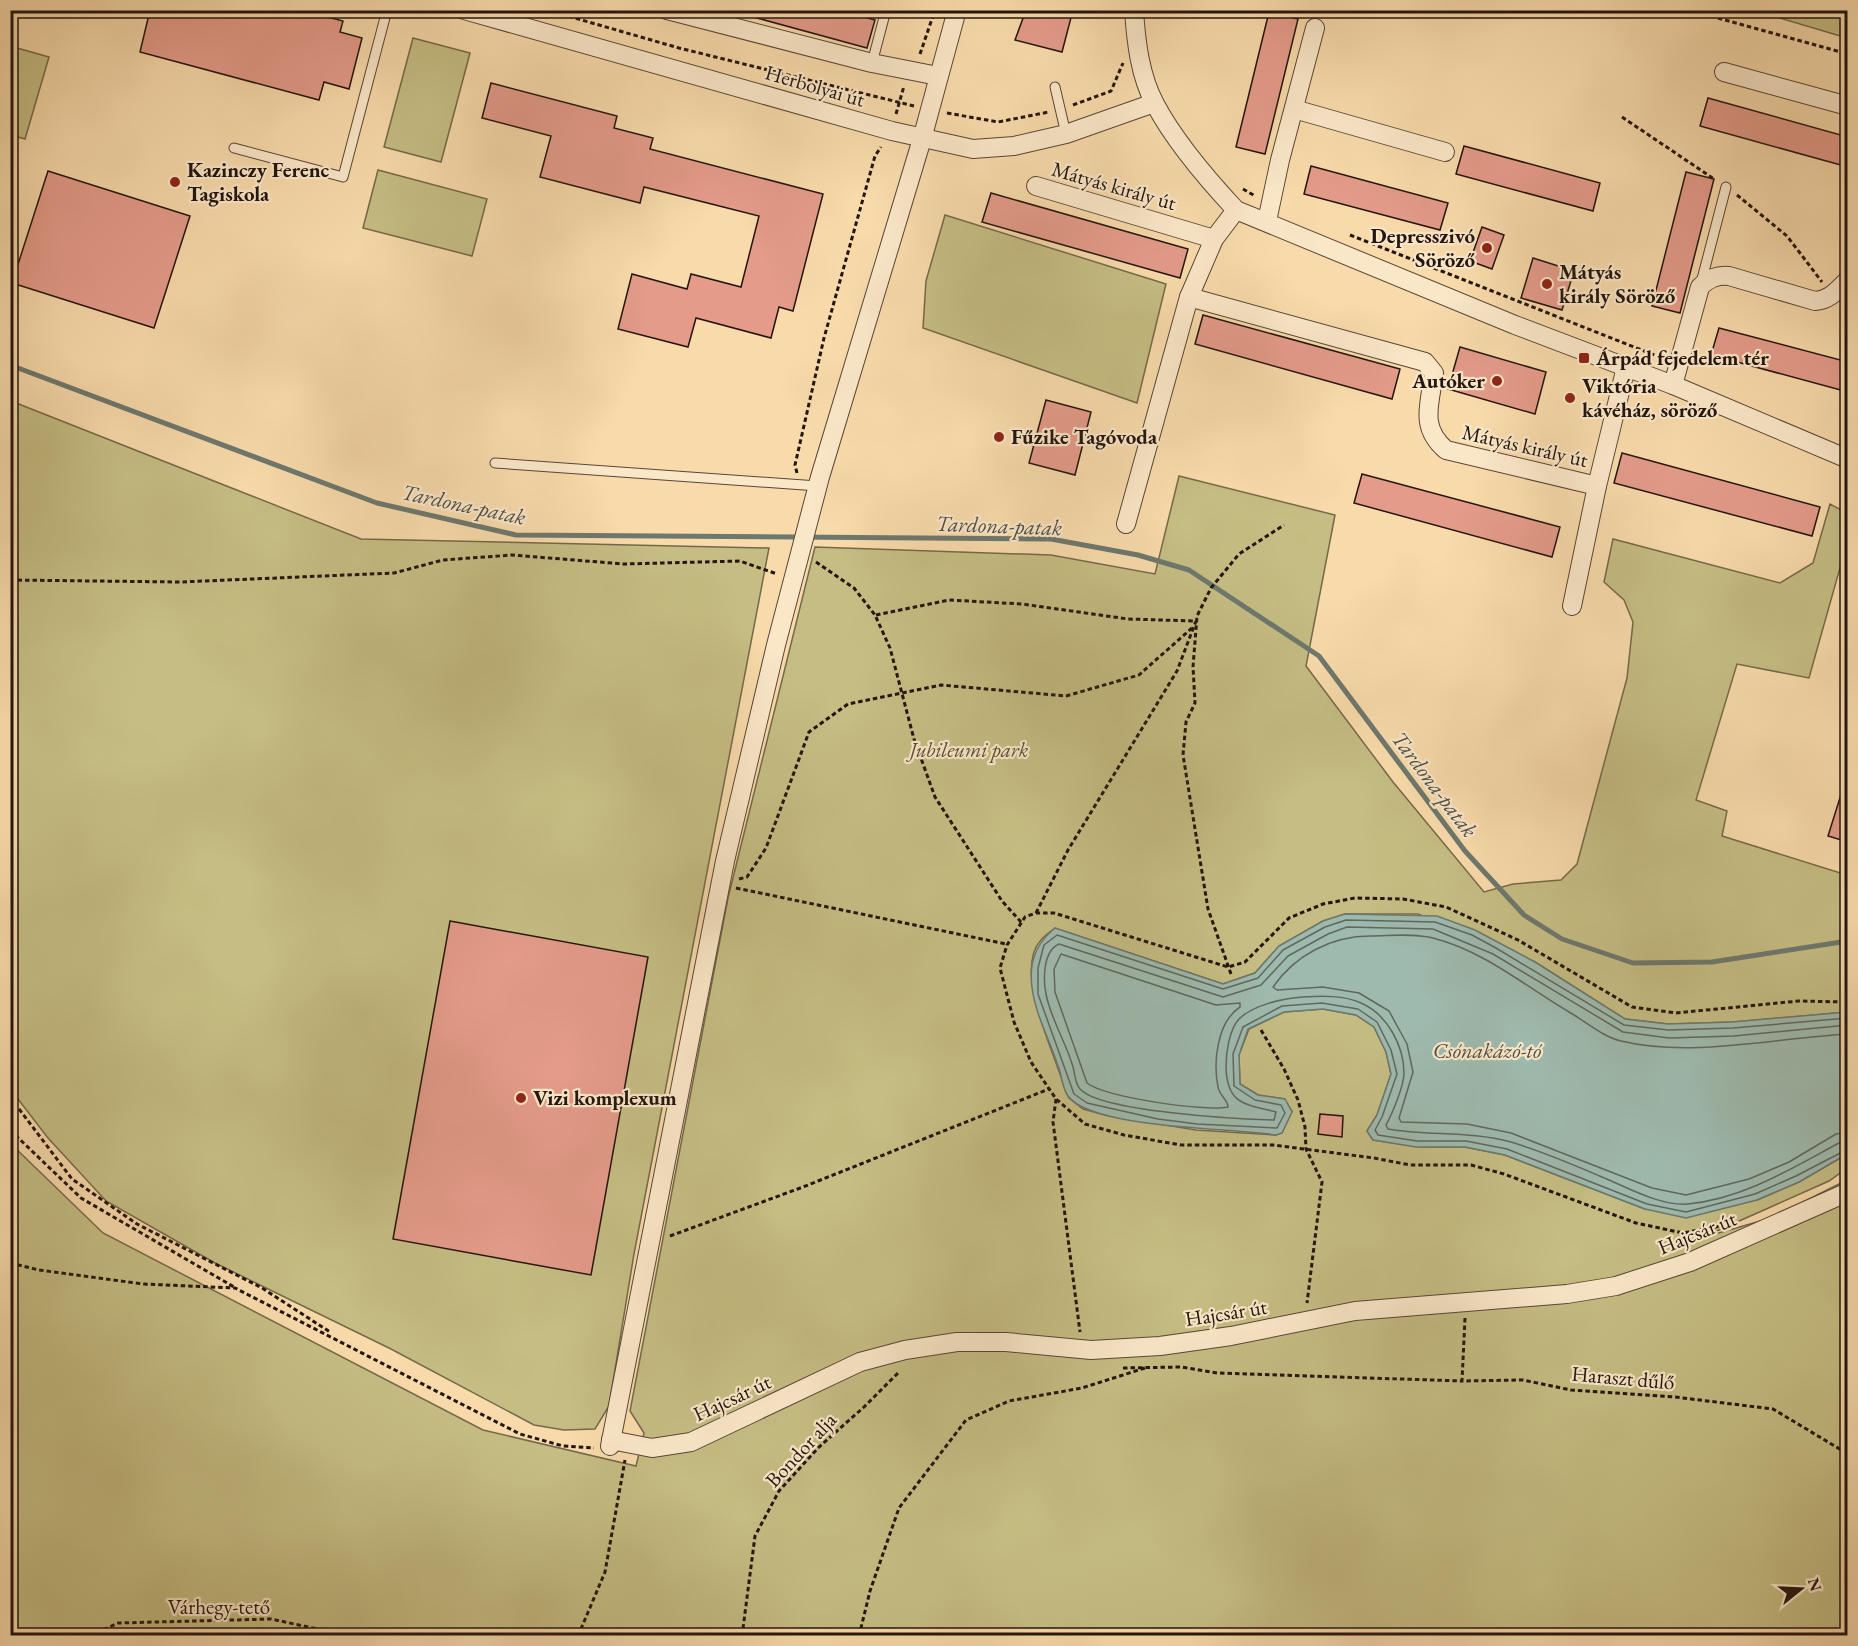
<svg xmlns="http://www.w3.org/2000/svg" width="1858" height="1646" viewBox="0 0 1858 1646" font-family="'EB Garamond',serif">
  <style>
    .green { fill: #c5bd83; stroke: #746949; stroke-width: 1.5; fill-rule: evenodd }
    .water { fill: #9ebaae; stroke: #6d786e; stroke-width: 1.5 }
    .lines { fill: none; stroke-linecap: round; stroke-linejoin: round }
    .shore { stroke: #60685e; stroke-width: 1.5 }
    .stream { stroke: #6d786e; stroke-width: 5 }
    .building { fill: #e49b8a; stroke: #23150f; stroke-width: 1.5 }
    .lane-casing { stroke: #584636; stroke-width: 11 }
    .street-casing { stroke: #584636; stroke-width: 20 }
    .path { stroke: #23150f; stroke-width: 3; stroke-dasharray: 4.5 3; stroke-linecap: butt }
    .lane { stroke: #fae7c8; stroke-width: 9 }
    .street { stroke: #fae7c8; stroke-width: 18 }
    .poi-dot { fill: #8f2418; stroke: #fae7c8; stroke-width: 2 }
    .labels { text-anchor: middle; stroke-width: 4.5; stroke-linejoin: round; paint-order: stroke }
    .street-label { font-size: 21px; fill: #23150f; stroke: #fae7c8 }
    .poi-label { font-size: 21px; font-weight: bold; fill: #23150f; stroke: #fae7c8; text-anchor: start }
    .park-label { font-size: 21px; font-style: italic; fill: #5c5038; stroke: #fae7c8 }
    .water-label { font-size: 22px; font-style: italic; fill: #4e4f47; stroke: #fae7c8 }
  </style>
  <rect width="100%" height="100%" fill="#f8daab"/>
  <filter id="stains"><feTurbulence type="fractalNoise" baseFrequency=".00333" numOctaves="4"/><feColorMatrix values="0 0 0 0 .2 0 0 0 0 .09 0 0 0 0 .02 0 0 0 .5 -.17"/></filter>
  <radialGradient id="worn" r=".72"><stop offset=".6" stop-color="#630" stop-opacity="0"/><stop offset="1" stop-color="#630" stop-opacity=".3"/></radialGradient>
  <!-- green -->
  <g class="green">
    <path d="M1778,11H1847V38L1776,17Z"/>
    <path d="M413,38L470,53L441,162L384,147Z"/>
    <path d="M10,46L49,57L25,139L11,135Z"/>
    <path d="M378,170L487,199L472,256L363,228Z"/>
    <path d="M945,215L1166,284L1137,403L923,328L926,281Z"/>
    <path d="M11,401L361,539L769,548L634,1254L609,1406L595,1429L564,1430L534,1425L391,1349L215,1263L106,1201L48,1138L11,1090Z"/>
    <path d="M1179,476L1335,515L1306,666L1393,782L1484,892L1513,884L1561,880L1577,864L1627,678L1633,622L1624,600L1604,582L1613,539L1780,583L1813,563L1830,504L1847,513V543L1809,678L1737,664L1696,800L1727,811L1722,836L1847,875V1012L1735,1022L1668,1024L1625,1019L1535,962L1418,914H1345L1323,921L1279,946L1255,973L1223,984L1055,928C1050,932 1045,935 1041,940C1012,972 1056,1054 1065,1090L1069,1098L1083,1109L1105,1115L1196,1130L1276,1135L1282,1133L1292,1111L1284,1099L1258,1095L1240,1084L1239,1055L1249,1029L1284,1012L1323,1009L1356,1015L1374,1027L1386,1052L1391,1074L1377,1115L1367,1131L1373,1140L1422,1147H1465L1505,1155L1645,1209L1757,1200L1799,1182L1847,1154V1635H11L10,1143L103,1233L483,1430L636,1466L644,1433L630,1411L728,898L815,547L1051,555L1155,574ZM1846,1169L1841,1183L1771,1218L1701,1238L1829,1181Z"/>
  </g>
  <!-- water -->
  <path class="water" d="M1345,914L1437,916L1475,930L1535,962L1625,1019L1668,1024L1732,1022L1847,1012V1154L1799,1182L1757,1200L1686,1218L1645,1209L1505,1155L1465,1147H1416L1373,1140L1367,1131L1377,1115L1391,1074L1386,1052L1374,1027L1356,1015L1323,1009L1284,1012L1248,1029L1239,1055L1240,1084L1258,1095L1285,1099L1292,1112L1282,1133L1276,1135C1234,1128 1092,1129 1068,1096C1062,1088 1062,1075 1058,1066C1052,1047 1043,1029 1037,1010C1027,977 1028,950 1055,928L1223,984L1255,973L1279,946L1323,921Z"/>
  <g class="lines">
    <!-- shore -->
    <g class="shore">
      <path d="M1061,954L1216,1005L1240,1003V1007C1217,1022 1213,1062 1218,1087C1219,1095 1228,1100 1228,1107C1204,1112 1105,1097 1087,1083L1055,992L1054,969Z"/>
      <path d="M1848,1018L1733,1028L1668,1030L1624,1025L1496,948L1472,935L1435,922L1346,920L1325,927L1283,950L1258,978L1223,989L1057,935L1044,945L1038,968V994L1074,1094L1087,1103L1158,1119L1197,1124L1277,1128L1285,1113L1281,1105L1255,1100L1234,1086L1233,1054L1243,1027L1282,1006L1322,1003L1358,1009L1377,1022L1391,1050L1397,1074L1382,1117L1375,1130L1378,1135L1417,1141H1466L1507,1149L1647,1204L1686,1212L1755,1194L1796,1176L1848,1149"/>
      <path d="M1848,1025L1734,1036L1669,1038L1623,1032L1493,954L1433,929L1347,927L1328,934L1288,956L1261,985L1223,997L1059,944C1043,951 1043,979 1046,994C1051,1020 1066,1042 1073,1067C1075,1074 1075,1084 1080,1089C1101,1112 1239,1119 1274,1120L1276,1112C1244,1104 1227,1104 1226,1067C1226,1053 1229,1030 1239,1019C1253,1005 1284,998 1303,997C1321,996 1344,995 1361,1003C1387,1014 1404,1046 1404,1073C1404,1086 1392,1114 1386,1125L1388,1129C1429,1136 1470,1131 1511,1142C1544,1152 1577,1166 1609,1180C1632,1190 1662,1206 1688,1204C1743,1199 1792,1168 1839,1143L1848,1141"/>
      <path d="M1848,1034C1775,1038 1691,1058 1621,1041C1603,1037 1585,1021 1569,1012C1525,986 1484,951 1433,938C1414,933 1390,936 1370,936C1332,936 1295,955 1273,987L1277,990L1323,987L1359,993L1389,1011L1407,1044L1413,1072L1399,1118L1401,1122L1467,1124L1511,1133L1652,1188L1686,1195L1749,1179L1789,1162L1836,1134L1848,1132"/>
    </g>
    <!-- stream -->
    <path class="stream" d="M10,365L377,503L516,535L1051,539L1138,555L1189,570L1319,656L1465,851L1524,915L1562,939L1633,963L1712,962L1848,941"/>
  </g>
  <!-- building -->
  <g class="building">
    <path d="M150,10H301L343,21L340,32L362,38L349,89L324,82L319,100L140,52Z"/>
    <path d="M746,10H839L875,20L867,48L746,15Z"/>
    <path d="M1026,10H1073L1062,52L1015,40Z"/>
    <path d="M1269,12L1298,19L1265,154L1236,147Z"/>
    <path d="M491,83L617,116L614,128L653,138L650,149L823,194L793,311L779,307L771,338L696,318L688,347L618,329L632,274L687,289L691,274L741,287L759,216L644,187L640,203L540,177L551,136L482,118Z"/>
    <path d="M1708,98L1848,137V167L1700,126Z"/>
    <path d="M1464,146L1600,183L1593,211L1456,174Z"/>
    <path d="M1311,166L1448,203L1440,230L1304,194Z"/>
    <path d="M48,171L190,216L154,328L12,283Z"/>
    <path d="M1686,172L1714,179L1680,313L1652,306Z"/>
    <path d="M991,193L1188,249L1180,278L982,222Z"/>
    <path d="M1482,227L1504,235L1492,269L1470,261Z"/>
    <path d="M1533,258L1574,271L1562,310L1521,298Z"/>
    <path d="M1203,315L1400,369L1392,399L1195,344Z"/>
    <path d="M1719,328L1848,362V392L1711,355Z"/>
    <path d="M1460,347L1546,372L1535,414L1448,389Z"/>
    <path d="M1046,400L1091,412L1075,475L1029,463Z"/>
    <path d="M1622,453L1820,507L1812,536L1614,483Z"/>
    <path d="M1362,474L1560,527L1552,557L1354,503Z"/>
    <path d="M1844,785L1848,786V842L1828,836Z"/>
    <path d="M450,921L648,957L591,1275L393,1239Z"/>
    <path d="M1320,1114L1343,1116L1342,1137L1318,1134Z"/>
  </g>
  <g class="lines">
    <!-- lane casing -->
    <g class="lane-casing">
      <g id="lane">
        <path d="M872,63L886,10"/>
        <path d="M1055,87L1066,134"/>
        <path d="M234,148L343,177L387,10"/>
        <path d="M1701,283L1726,187"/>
        <path d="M495,463L818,486"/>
      </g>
    </g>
    <!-- street casing -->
    <g class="street-casing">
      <g id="street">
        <path d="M464,10L892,131L973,149L1014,146L1066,134L1154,103"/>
        <path d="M667,10L872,63L938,76"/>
        <path d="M1134,10C1136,42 1140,76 1155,104C1174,140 1208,180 1236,210L1515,325L1673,385L1848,459"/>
        <path d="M1724,72L1848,106"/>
        <path d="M1294,109L1445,152"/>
        <path d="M1036,186L1214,239"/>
        <path d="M1267,221L1280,160L1315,28"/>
        <path d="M1189,297L1425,362L1434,373C1430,404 1419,427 1446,450L1597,486"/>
        <path d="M1673,385L1700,287C1709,278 1717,275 1729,276L1815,301C1830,300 1837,290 1848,280"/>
        <path d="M1126,524L1189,297L1214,239L1236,210"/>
        <path d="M1572,606L1597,486L1626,367"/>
        <path d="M611,1440L652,1448L691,1442L860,1362L905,1350L957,1342H1006L1091,1350L1160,1346L1231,1336L1355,1311L1567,1294L1616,1286L1690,1262L1848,1192"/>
        <path d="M610,1446L725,861L776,645L820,477L922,139L957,10"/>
      </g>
    </g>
    <!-- path -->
    <g class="path">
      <path d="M547,10L679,48L914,106"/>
      <path d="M1689,10L1848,54"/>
      <path d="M920,54L935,10"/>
      <path d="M1073,105L1111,91L1123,63"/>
      <path d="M947,113L998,122L1049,112"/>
      <path d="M896,114L904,86"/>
      <path d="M1622,117L1714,179"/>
      <path d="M1243,189L1255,196"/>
      <path d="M1737,195L1787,236L1822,282"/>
      <path d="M1350,235L1662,358"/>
      <path d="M797,473L795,465L824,338L875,156L881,147"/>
      <path d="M816,562L854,588L875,615L890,648L914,739L935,797L1002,901L1021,922"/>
      <path d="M10,580L181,582L394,573L443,560L512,555L624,564L740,561L777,574"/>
      <path d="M876,615L949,600L1022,604L1128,619L1195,621"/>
      <path d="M739,879L747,877L766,848L809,732L848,704L941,685L1066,696L1139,675L1193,627"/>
      <path d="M736,888L1006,944"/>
      <path d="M1036,913L1068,850L1177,671L1196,621"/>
      <path d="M1231,974L1208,909L1183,755L1186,722L1195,703L1193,667L1197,616L1211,588L1239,554L1284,525"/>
      <path d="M1261,1030L1284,1069L1298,1100L1305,1127L1306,1149L1322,1182L1307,1303"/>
      <path d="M10,1097L72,1179L137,1224L262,1288L330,1332"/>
      <path d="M1056,1099L1053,1122L1080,1332"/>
      <path d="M10,1130L81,1198L234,1287"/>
      <path d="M1841,1174L1848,1169"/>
      <path d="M1726,1225L1683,1233L1636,1223L1504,1174L1471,1165H1410L1374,1158L1273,1145H1181L1124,1135L1085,1124L1056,1099L1031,1062L1014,1022L1000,968L1007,945L1025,917L1036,913H1054L1228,967L1245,962L1289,918L1323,904L1355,898L1403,899L1446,907L1518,940L1632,1007L1676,1013L1799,1001L1848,1002"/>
      <path d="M670,1236L803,1187L1049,1089"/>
      <path d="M10,1263L39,1270L143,1284L235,1288L520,1434L563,1446L594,1448"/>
      <path d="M1465,1318L1462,1381L1523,1380L1571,1390L1675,1397L1773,1409L1848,1454"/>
      <path d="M1123,1368L1181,1367L1217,1373L1462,1381"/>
      <path d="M90,1636L118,1623L271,1619L350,1636"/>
      <path d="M578,1636L605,1572L625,1460"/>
      <path d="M742,1636L755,1536L779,1491L818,1448L864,1407L900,1371"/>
      <path d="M859,1636L870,1591L899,1508L966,1420L1009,1401L1082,1388L1145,1368"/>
    </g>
    <!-- lane -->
    <use href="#lane" class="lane"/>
    <!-- street -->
    <use href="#street" class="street"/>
  </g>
  <!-- markers -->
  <g class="poi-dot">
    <circle cx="175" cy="182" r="6"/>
    <circle cx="1487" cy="248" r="6"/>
    <circle cx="1547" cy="284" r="6"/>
    <rect x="1578" y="352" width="12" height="12" rx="3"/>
    <circle cx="1497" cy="381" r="6"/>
    <circle cx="1570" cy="398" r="6"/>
    <circle cx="999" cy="437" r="6"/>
    <circle cx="521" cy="1098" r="6"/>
  </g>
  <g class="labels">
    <!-- street labels -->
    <g class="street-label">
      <text transform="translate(815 86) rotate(16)" y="7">Herbolyai út</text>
      <text transform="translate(1114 186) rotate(16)" y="7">Mátyás király út</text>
      <text transform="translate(1525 446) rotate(13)" y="7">Mátyás király út</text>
      <text transform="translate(1697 1233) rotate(-22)" y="7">Hajcsár út</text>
      <text transform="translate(1226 1313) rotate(-9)" y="7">Hajcsár út</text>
      <text transform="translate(1623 1378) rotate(5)" y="7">Haraszt dűlő</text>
      <text transform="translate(732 1398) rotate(-25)" y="7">Hajcsár út</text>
      <text transform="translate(801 1450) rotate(-47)" y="7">Bondor alja</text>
      <text x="219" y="1614">Várhegy-tető</text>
    </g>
    <!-- poi labels -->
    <g class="poi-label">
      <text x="187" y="177">Kazinczy Ferenc<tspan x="187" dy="24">Tagiskola</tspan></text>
      <text x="1475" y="243" text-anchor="end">Depresszivó<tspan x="1475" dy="24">Söröző</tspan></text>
      <text x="1559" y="279">Mátyás<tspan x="1559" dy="24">király Söröző</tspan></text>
      <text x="1596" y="365">Árpád fejedelem tér</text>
      <text x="1485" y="388" text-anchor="end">Autóker</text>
      <text x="1582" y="393">Viktória<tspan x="1582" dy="24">kávéház, söröző</tspan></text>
      <text x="1011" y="444">Fűzike Tagóvoda</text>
      <text x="533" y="1105">Vizi komplexum</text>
    </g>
    <!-- park labels -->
    <g class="park-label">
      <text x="969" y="757">Jubileumi park</text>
    </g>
    <!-- water labels -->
    <g class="water-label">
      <text transform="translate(464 504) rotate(12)" y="8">Tardona-patak</text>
      <text transform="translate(999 525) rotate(2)" y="8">Tardona-patak</text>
      <text transform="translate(1435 784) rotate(53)" y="8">Tardona-patak</text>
      <text x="1487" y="1058">Csónakázó-tó</text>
    </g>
  </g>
  <!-- margin -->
  <rect width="1858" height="1646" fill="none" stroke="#f8daab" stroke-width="36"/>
  <rect x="12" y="12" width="1834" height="1622" fill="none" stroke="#23150f" stroke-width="3"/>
  <rect x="18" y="18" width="1822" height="1610" fill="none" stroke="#23150f" stroke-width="1.5"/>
  <!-- north arrow -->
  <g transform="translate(1801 1589) rotate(72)" stroke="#fae7c8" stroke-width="4.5" paint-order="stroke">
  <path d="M0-4.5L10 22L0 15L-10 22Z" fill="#23150f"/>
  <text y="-9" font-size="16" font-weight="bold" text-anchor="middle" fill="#23150f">N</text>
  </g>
  <rect width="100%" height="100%" filter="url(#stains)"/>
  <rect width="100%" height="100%" fill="url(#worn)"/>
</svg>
